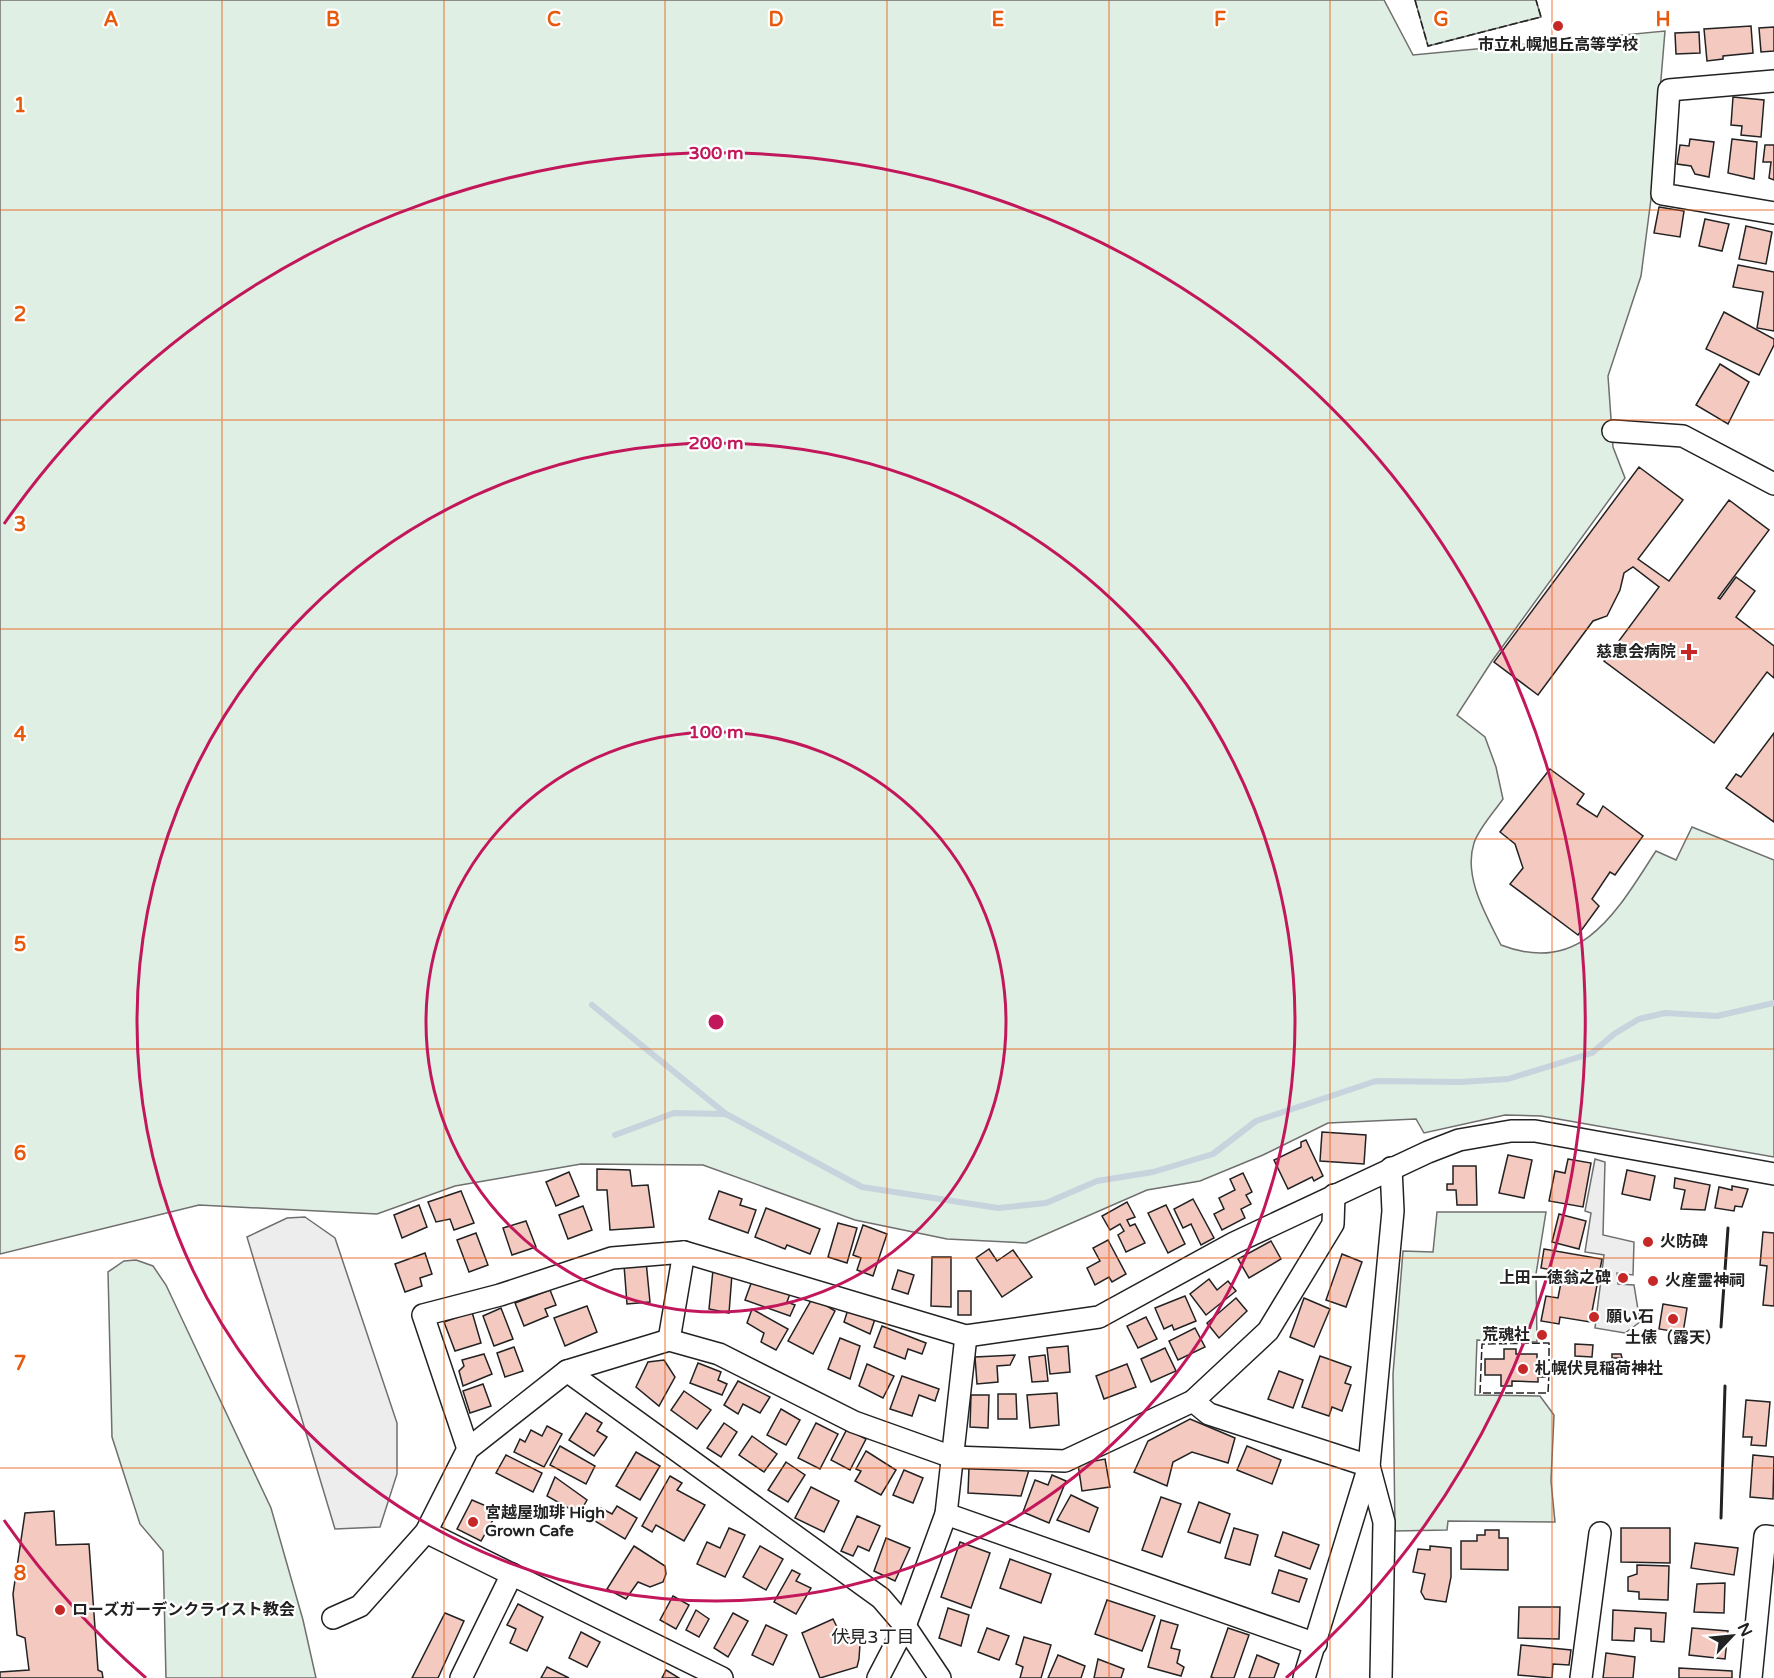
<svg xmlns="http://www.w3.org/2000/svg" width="1774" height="1678" font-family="'Varela Round','Noto Sans JP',sans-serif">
  <rect width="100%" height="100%" fill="#fff"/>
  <g fill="#e0efe3" stroke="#6f6f6f" stroke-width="1.5">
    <path d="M 0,0 L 1384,0 L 1413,55 L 1665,31 L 1651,199 L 1641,276 L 1608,376 L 1613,447 L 1625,478 L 1492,661 L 1457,715 L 1485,737 L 1496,767 L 1503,799 C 1494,812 1479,828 1474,843 C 1463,877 1486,915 1501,945 C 1583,977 1618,909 1656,851 L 1676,860 L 1692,827 L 1774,860 L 1774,1157 L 1541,1116 L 1505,1115 L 1424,1133 L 1416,1119 L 1328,1123 L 1263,1155 L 1200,1181 L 1147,1190 L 1026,1243 L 947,1239 L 855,1220 L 703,1165 L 581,1164 L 455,1186 L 377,1214 L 199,1205 L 0,1254 Z"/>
    <polygon points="1415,0 1536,0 1541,17 1428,46"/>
    <polygon points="1437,1212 1546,1212 1536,1274 1537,1342 1477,1340 1475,1395 1540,1396 1554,1415 1551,1481 1555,1522 1448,1521 1447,1530 1395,1531 1393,1374 1403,1251 1433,1252"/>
    <polygon points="136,1260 153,1266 166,1285 271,1508 303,1620 316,1678 166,1678 163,1551 140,1524 112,1437 108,1272 124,1261"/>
  </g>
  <g fill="#ededed" stroke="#6f6f6f" stroke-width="1.5">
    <polygon points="1595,1159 1605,1162 1603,1235 1634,1242 1633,1275 1617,1273 1618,1284 1634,1285 1640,1322 1625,1333 1595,1328 1604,1255 1585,1252 1591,1213 1585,1211"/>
    <polygon points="305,1217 335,1238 397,1423 397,1474 380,1527 335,1529 247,1237 287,1218"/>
  </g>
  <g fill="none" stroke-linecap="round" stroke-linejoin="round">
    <g stroke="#c7d3dd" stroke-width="6">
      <polyline points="592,1005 726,1114"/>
      <polyline points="615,1135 674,1113 726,1114 862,1187 998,1208 1046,1203 1097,1181 1153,1172 1213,1154 1256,1121 1376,1081 1460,1082 1508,1079 1592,1053 1614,1034 1639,1019 1665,1013 1717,1016 1774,1003"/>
    </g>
  </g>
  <g fill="#f3c9c0" stroke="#222" stroke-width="1.5">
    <polygon points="1751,26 1753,53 1723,56 1723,59 1707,61 1704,29"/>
    <polygon points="1774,27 1774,51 1761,52 1759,28"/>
    <polygon points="1699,32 1700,53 1676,54 1675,33"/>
    <polygon points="1733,97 1764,100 1761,137 1741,135 1742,126 1731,125"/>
    <polygon points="1690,139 1714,142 1709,177 1695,174 1691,166 1677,164 1680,145 1689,146"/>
    <polygon points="1732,139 1757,142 1754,179 1728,173"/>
    <polygon points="1765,145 1774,145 1774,180 1769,178 1771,162 1763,162"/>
    <polygon points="1659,207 1684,211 1680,237 1654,233"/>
    <polygon points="1705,219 1729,224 1722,251 1699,246"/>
    <polygon points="1746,226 1772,232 1766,264 1739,259"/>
    <polygon points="1738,265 1774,272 1774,331 1757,328 1763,292 1733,287"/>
    <polygon points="1724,312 1774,339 1774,345 1759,375 1706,349"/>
    <polygon points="1720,364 1749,382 1728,424 1696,405"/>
    <polygon points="1639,467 1683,500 1638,559 1669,581 1729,500 1769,530 1718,598 1720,599 1736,577 1755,591 1736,617 1774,646 1774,678 1767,672 1714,743 1604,661 1659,587 1633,567 1624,573 1620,590 1607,616 1593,621 1538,695 1494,662"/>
    <polygon points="1774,733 1774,822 1726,788 1736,774 1741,777"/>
    <polygon points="1550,769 1584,794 1577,804 1597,817 1603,806 1643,836 1615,875 1610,872 1592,899 1599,906 1578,935 1510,884 1523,868 1515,844 1500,832"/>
    <polygon points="1322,1132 1366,1135 1364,1164 1320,1161"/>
    <polygon points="1306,1140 1323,1176 1314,1181 1312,1177 1288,1189 1274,1160 1301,1147 1301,1142"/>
    <polygon points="1508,1155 1532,1160 1524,1198 1499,1193"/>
    <polygon points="1568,1159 1591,1163 1583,1207 1549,1201 1555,1171 1565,1173"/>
    <polygon points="1453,1166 1476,1166 1477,1205 1457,1205 1456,1190 1447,1190 1447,1184 1453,1184"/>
    <polygon points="597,1169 630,1170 632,1186 648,1185 654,1227 610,1230 607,1190 597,1190"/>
    <polygon points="1627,1170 1655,1176 1650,1200 1622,1194"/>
    <polygon points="569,1172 579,1196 556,1206 546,1182"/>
    <polygon points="1243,1173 1252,1192 1246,1195 1251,1204 1241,1209 1245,1218 1222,1230 1214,1214 1224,1209 1219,1198 1235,1190 1230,1179"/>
    <polygon points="1675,1178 1710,1185 1705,1210 1681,1209 1685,1190 1674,1188"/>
    <polygon points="1732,1186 1748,1189 1742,1207 1735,1206 1734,1211 1715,1208 1719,1187 1732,1190"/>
    <polygon points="461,1191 474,1223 454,1230 450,1219 436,1222 428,1202"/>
    <polygon points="719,1191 742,1199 740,1205 756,1210 748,1233 709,1219"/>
    <polygon points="1193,1199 1214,1238 1201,1245 1191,1224 1183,1228 1174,1209"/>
    <polygon points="1127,1202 1135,1217 1127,1220 1130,1226 1135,1224 1145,1243 1126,1252 1118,1235 1124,1231 1120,1224 1110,1230 1102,1216"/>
    <polygon points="419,1205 427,1227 402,1238 394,1215"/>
    <polygon points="1166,1205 1185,1244 1168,1253 1148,1213"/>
    <polygon points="583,1206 592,1230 568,1239 559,1215"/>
    <polygon points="766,1208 820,1229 810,1254 787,1245 785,1249 755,1237"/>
    <polygon points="1559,1214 1586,1221 1579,1249 1552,1242"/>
    <polygon points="526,1221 536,1247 512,1255 503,1228"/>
    <polygon points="838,1223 857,1228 847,1263 828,1257"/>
    <polygon points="863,1225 887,1234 873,1276 857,1270 861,1258 853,1255"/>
    <polygon points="1763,1232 1774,1233 1774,1306 1763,1305 1767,1266 1760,1265"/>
    <polygon points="476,1233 488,1265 469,1272 457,1240"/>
    <polygon points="1108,1240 1126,1274 1112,1282 1109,1277 1095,1285 1087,1268 1100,1261 1093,1248"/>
    <polygon points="1271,1241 1281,1259 1249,1278 1238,1259"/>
    <polygon points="989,1249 997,1261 1013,1250 1032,1277 1002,1297 976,1258"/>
    <polygon points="1544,1249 1602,1259 1590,1322 1560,1317 1559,1324 1541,1321 1546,1296 1558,1298 1563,1272 1541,1268"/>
    <polygon points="425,1253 432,1274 420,1278 422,1286 405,1292 395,1264"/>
    <polygon points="1342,1254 1362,1262 1346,1307 1326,1300"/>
    <polygon points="932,1257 951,1257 951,1307 931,1306"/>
    <polygon points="646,1261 650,1302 627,1304 624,1265"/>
    <polygon points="713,1270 732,1274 729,1313 709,1309"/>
    <polygon points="898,1270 914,1275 908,1294 892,1289"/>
    <polygon points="753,1278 791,1291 787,1302 795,1305 790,1316 745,1300"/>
    <polygon points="1209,1279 1217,1290 1228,1281 1236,1291 1206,1315 1190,1294"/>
    <polygon points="550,1290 556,1305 545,1309 548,1316 524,1326 515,1303"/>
    <rect x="958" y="1291" width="13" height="24"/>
    <polygon points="1185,1296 1196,1321 1174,1330 1172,1325 1164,1329 1155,1308"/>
    <polygon points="813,1297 835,1311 813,1354 788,1341"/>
    <polygon points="1236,1298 1247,1311 1219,1338 1207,1323"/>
    <polygon points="1304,1298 1330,1309 1314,1347 1290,1337"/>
    <polygon points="850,1303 877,1313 870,1334 844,1322"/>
    <polygon points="1663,1304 1687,1308 1683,1333 1659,1329"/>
    <polygon points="587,1306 597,1332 565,1346 554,1318"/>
    <polygon points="501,1308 513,1339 494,1346 483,1316"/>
    <polygon points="752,1309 788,1329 776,1350 761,1342 764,1333 747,1323"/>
    <polygon points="472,1312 481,1343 455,1351 444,1322"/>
    <polygon points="1146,1317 1157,1339 1138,1348 1127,1326"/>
    <polygon points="882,1326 926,1343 922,1354 908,1349 905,1359 874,1347"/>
    <polygon points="1195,1328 1205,1347 1178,1360 1169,1341"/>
    <polygon points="840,1338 860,1346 850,1379 828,1369"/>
    <polygon points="1575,1344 1593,1345 1592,1357 1575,1356"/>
    <polygon points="1068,1346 1070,1372 1050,1374 1047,1348"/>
    <polygon points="514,1347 523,1371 505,1377 497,1353"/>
    <polygon points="1165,1348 1176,1371 1151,1382 1141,1359"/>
    <polygon points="1504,1349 1516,1349 1516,1354 1537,1354 1537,1359 1545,1360 1545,1377 1538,1377 1538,1382 1512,1381 1512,1386 1501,1386 1501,1375 1485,1375 1485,1359 1504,1359"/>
    <polygon points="484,1354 492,1374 463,1386 459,1371 464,1366 462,1360"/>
    <polygon points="1612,1354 1621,1354 1622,1358 1612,1358"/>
    <polygon points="1015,1355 1010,1365 997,1366 998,1382 977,1384 975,1357"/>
    <polygon points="1045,1355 1048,1381 1032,1382 1029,1357"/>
    <polygon points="1320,1356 1351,1367 1345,1383 1351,1385 1342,1411 1332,1407 1329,1416 1302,1407"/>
    <polygon points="664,1360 675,1377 659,1406 636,1387 648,1362"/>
    <polygon points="698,1363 721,1372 718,1380 727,1384 722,1395 690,1383"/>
    <polygon points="867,1364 894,1376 883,1398 859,1386"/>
    <polygon points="1127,1364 1136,1387 1104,1399 1096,1376"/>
    <polygon points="1279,1371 1303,1380 1293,1408 1268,1399"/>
    <polygon points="902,1376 939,1389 935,1401 919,1395 912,1416 890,1409"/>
    <polygon points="738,1381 770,1397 760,1413 743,1404 738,1414 724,1405"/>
    <polygon points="483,1384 491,1406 470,1413 463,1391"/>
    <polygon points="684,1391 711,1410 697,1429 671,1410"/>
    <polygon points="1057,1393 1059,1425 1030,1428 1027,1395"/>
    <polygon points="998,1394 1016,1394 1017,1419 998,1419"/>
    <polygon points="971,1395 989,1395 988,1428 970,1427"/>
    <polygon points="1746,1400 1770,1402 1766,1446 1751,1445 1752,1437 1743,1437"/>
    <polygon points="781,1409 800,1420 786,1445 767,1435"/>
    <polygon points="586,1413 602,1423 597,1431 607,1437 594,1456 569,1440"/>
    <polygon points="1190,1419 1235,1438 1228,1463 1192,1452 1173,1462 1167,1486 1134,1472 1148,1441"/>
    <polygon points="724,1423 737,1432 721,1457 707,1448"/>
    <polygon points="816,1423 838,1434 820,1469 798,1458"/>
    <polygon points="547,1426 562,1434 544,1467 514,1452 520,1439 525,1442 531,1430 542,1436"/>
    <polygon points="847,1429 866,1439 850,1470 831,1460"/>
    <polygon points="752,1436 777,1454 764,1472 739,1455"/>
    <polygon points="560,1446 595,1466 586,1484 550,1465"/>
    <polygon points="1247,1446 1281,1460 1272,1484 1237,1470"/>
    <polygon points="866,1451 896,1470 881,1495 855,1481 861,1471 856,1469"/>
    <polygon points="636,1452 660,1466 640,1500 616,1486"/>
    <polygon points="506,1455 542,1473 533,1492 496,1473"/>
    <polygon points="1753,1455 1774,1457 1773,1499 1750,1497"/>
    <polygon points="1105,1459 1110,1487 1082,1491 1078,1464"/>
    <polygon points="786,1462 805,1475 788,1502 768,1490"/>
    <polygon points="969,1467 1029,1470 1021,1496 968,1493"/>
    <polygon points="904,1470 923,1478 913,1503 893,1495"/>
    <polygon points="1052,1475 1066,1481 1049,1523 1023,1512 1035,1480 1048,1485"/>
    <polygon points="670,1476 682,1483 677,1490 705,1505 684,1541 656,1525 652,1532 642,1526"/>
    <polygon points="555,1477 587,1500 579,1514 547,1496"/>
    <polygon points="811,1487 839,1501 824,1532 795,1518"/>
    <polygon points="1071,1495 1098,1508 1089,1532 1057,1520"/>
    <polygon points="1161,1497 1181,1504 1162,1557 1142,1550"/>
    <polygon points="472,1500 498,1511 481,1541 457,1529"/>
    <polygon points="1199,1502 1230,1514 1220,1543 1188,1532"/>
    <polygon points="597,1506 612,1514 617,1506 637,1518 625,1539 590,1518"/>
    <polygon points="54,1511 56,1545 89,1544 98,1670 102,1672 103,1678 0,1678 0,1672 29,1670 25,1638 17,1635 13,1594 25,1513"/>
    <polygon points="857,1516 880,1526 869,1551 858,1546 853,1556 841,1551"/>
    <polygon points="729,1528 745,1535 725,1577 697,1564 707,1542 720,1548"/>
    <polygon points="1234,1528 1258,1535 1250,1565 1225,1558"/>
    <polygon points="1621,1528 1670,1528 1670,1563 1621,1562"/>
    <polygon points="1485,1530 1499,1530 1499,1538 1508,1538 1508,1570 1461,1569 1461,1541 1477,1541 1477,1535 1485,1535"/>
    <polygon points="1283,1532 1319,1545 1310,1569 1275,1556"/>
    <polygon points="886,1538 910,1548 895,1581 874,1571"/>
    <polygon points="960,1542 990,1553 971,1608 941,1597"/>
    <polygon points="1695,1543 1738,1548 1734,1575 1691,1568"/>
    <polygon points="634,1546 665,1566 666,1574 663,1582 650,1587 638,1582 626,1599 607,1589"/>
    <polygon points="760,1546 783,1559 766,1590 743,1577"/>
    <polygon points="1430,1546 1451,1548 1451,1577 1446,1602 1425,1599 1421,1592 1425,1574 1413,1572 1418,1549 1430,1550"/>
    <polygon points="1010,1559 1051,1574 1041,1603 1000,1588"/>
    <polygon points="1637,1565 1669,1566 1668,1600 1639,1599 1639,1592 1628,1591 1628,1577 1637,1574"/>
    <polygon points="792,1570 800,1574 796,1581 811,1588 796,1614 774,1602"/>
    <polygon points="1279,1570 1307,1579 1299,1602 1272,1593"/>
    <polygon points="1725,1583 1724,1613 1694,1612 1697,1584"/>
    <polygon points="673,1596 689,1605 676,1629 660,1620"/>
    <polygon points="1107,1600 1155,1616 1142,1651 1095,1634"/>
    <polygon points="518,1604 543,1617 527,1651 510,1643 516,1629 507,1625"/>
    <polygon points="1519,1607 1560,1607 1559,1639 1518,1638"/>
    <polygon points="948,1608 969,1615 961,1646 939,1638"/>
    <polygon points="696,1610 709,1619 699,1637 686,1630"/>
    <polygon points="1613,1610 1666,1613 1664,1642 1651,1641 1651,1629 1635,1628 1634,1641 1612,1640"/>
    <polygon points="445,1613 464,1621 438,1678 412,1678"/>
    <polygon points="733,1613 748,1621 728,1657 714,1648"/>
    <polygon points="833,1619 843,1639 849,1637 860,1644 859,1659 857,1667 820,1678 802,1633"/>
    <polygon points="1161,1620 1178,1625 1171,1648 1180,1650 1177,1663 1184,1667 1181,1676 1148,1667"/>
    <polygon points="766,1625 787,1635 773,1665 752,1655"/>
    <polygon points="987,1628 1009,1636 999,1660 978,1652"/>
    <polygon points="1228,1628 1249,1635 1234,1678 1214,1678 1211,1677"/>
    <polygon points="1692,1628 1728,1631 1725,1659 1689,1655"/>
    <polygon points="581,1632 600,1642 587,1667 569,1658"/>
    <polygon points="1024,1637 1051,1645 1041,1678 1020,1678 1023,1667 1016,1664"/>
    <polygon points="1521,1645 1571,1650 1569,1665 1553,1664 1552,1678 1518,1675"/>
    <polygon points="1606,1653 1635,1657 1633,1678 1603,1678"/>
    <polygon points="1058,1655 1085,1666 1081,1678 1048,1678"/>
    <polygon points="1257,1655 1279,1664 1274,1678 1249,1678"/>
    <polygon points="1098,1659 1124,1669 1121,1678 1094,1678"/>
    <polygon points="547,1667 569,1678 541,1678"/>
    <polygon points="1679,1668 1732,1671 1732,1678 1679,1678"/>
    <polygon points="666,1670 679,1678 662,1678"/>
  </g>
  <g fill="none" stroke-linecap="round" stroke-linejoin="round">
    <g stroke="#222" stroke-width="24">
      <g id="minor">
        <polyline points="1774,81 1669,90 1662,194 1774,213"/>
        <polyline points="1613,431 1683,436 1774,484"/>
        <polyline points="669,1340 684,1252"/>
        <polyline points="567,1371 881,1598 905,1626 940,1678"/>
        <polyline points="1193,1401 1209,1414 1369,1466 1384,1522 1381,1678"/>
        <polyline points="468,1449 423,1315 500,1295 612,1258 684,1252 966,1336 1099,1317 1234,1243 1428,1152 1459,1140 1511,1131 1535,1131 1774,1174"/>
        <polyline points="946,1514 1316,1644"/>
        <polyline points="426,1532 722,1678"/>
        <polyline points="333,1618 360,1606 426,1532 468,1449 567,1371 669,1340 719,1354 854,1422 952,1457 1065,1461 1193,1401 1268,1331 1333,1224 1334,1195"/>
        <polyline points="461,1678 512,1574"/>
        <polyline points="878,1678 905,1626 946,1514 966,1336"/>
        <polyline points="1304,1678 1369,1466 1393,1211 1391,1168"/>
        <polyline points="1581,1678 1600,1533"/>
        <polyline points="1751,1678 1765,1536 1774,1537"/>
      </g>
    </g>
    <use href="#minor" stroke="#fff" stroke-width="21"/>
    <g stroke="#222" stroke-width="1.5" stroke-dasharray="8 3" stroke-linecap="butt">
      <polyline points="1415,0 1428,46 1541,17 1536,0"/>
      <polyline points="1549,1373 1548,1393 1480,1393 1482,1344 1549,1343 1549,1361"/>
    </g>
    <g stroke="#222" stroke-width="3">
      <polyline points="1721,1327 1728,1228"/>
      <polyline points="1721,1518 1725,1386"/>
    </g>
  </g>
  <path fill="none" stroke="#e8590c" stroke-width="1.5" stroke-opacity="0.55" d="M 222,0 L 222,1678M 444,0 L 444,1678M 665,0 L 665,1678M 887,0 L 887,1678M 1109,0 L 1109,1678M 1330,0 L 1330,1678M 1552,0 L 1552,1678M 0,210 L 1774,210M 0,420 L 1774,420M 0,629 L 1774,629M 0,839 L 1774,839M 0,1049 L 1774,1049M 0,1258 L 1774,1258M 0,1468 L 1774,1468"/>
  <g fill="none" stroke="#c2185b" stroke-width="3">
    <circle cx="716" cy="1022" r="290"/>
    <circle cx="716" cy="1022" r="579"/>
    <path d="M146 1678A869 869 0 0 1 4 1520M4 524A869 869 0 1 1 1286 1678"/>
  </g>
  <g fill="#c62828" stroke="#fff" stroke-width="2">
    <circle cx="1558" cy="26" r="6"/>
    <path d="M1686 643h6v6h6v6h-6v6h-6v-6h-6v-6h6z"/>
    <circle cx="1648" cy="1242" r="6"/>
    <circle cx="1623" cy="1278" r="6"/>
    <circle cx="1653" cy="1281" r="6"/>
    <circle cx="1594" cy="1317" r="6"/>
    <circle cx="1673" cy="1319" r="6"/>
    <circle cx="1542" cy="1335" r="6"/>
    <circle cx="1523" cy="1369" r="6"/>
    <circle cx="473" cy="1522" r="6"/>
    <circle cx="60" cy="1610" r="6"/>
  </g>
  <g text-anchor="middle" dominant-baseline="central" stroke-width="4.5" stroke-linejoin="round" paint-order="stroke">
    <g font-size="16" font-weight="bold" fill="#222" stroke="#fff" text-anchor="start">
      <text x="1558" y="45" text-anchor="middle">市立札幌旭丘高等学校</text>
      <text x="1676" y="652" text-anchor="end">慈恵会病院</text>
      <text x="1660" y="1242">火防碑</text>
      <text x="1611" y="1278" text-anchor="end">上田一徳翁之碑</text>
      <text x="1665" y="1281">火産霊神祠</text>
      <text x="1606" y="1317">願い石</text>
      <text x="1530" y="1335" text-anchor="end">荒魂社</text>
      <text x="1673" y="1338" text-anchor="middle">土俵（露天）</text>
      <text x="1535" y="1369">札幌伏見稲荷神社</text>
      <text x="485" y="1513">宮越屋珈琲 High<tspan x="485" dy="18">Grown Cafe</tspan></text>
      <text x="72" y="1610">ローズガーデンクライスト教会</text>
    </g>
    <g font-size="18" fill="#222" stroke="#fff">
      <text x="873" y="1637">伏見3丁目</text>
    </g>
  </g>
  <g font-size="20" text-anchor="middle" font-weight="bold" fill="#e8590c" stroke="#fff" stroke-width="4.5" stroke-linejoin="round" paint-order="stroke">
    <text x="111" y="26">A</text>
    <text x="333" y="26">B</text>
    <text x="554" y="26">C</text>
    <text x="776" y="26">D</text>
    <text x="998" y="26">E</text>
    <text x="1220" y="26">F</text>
    <text x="1441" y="26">G</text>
    <text x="1663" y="26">H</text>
    <text x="20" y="112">1</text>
    <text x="20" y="321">2</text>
    <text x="20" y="531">3</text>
    <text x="20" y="741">4</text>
    <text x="20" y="951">5</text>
    <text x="20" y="1160">6</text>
    <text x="20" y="1370">7</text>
    <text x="20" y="1580">8</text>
  </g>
  <circle cx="716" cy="1022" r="9" fill="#c2185b" stroke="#fff" stroke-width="3"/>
  <g font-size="18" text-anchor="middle" font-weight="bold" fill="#c2185b" stroke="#fff" stroke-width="4.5" stroke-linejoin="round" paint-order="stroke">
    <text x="716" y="159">300 m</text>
    <text x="716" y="449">200 m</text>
    <text x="716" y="738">100 m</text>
  </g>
  <g transform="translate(1732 1636) rotate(64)" stroke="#ffffff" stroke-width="4.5" paint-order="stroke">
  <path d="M0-4.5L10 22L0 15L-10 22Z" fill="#222222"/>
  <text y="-9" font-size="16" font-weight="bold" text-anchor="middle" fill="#222222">N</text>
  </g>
</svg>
